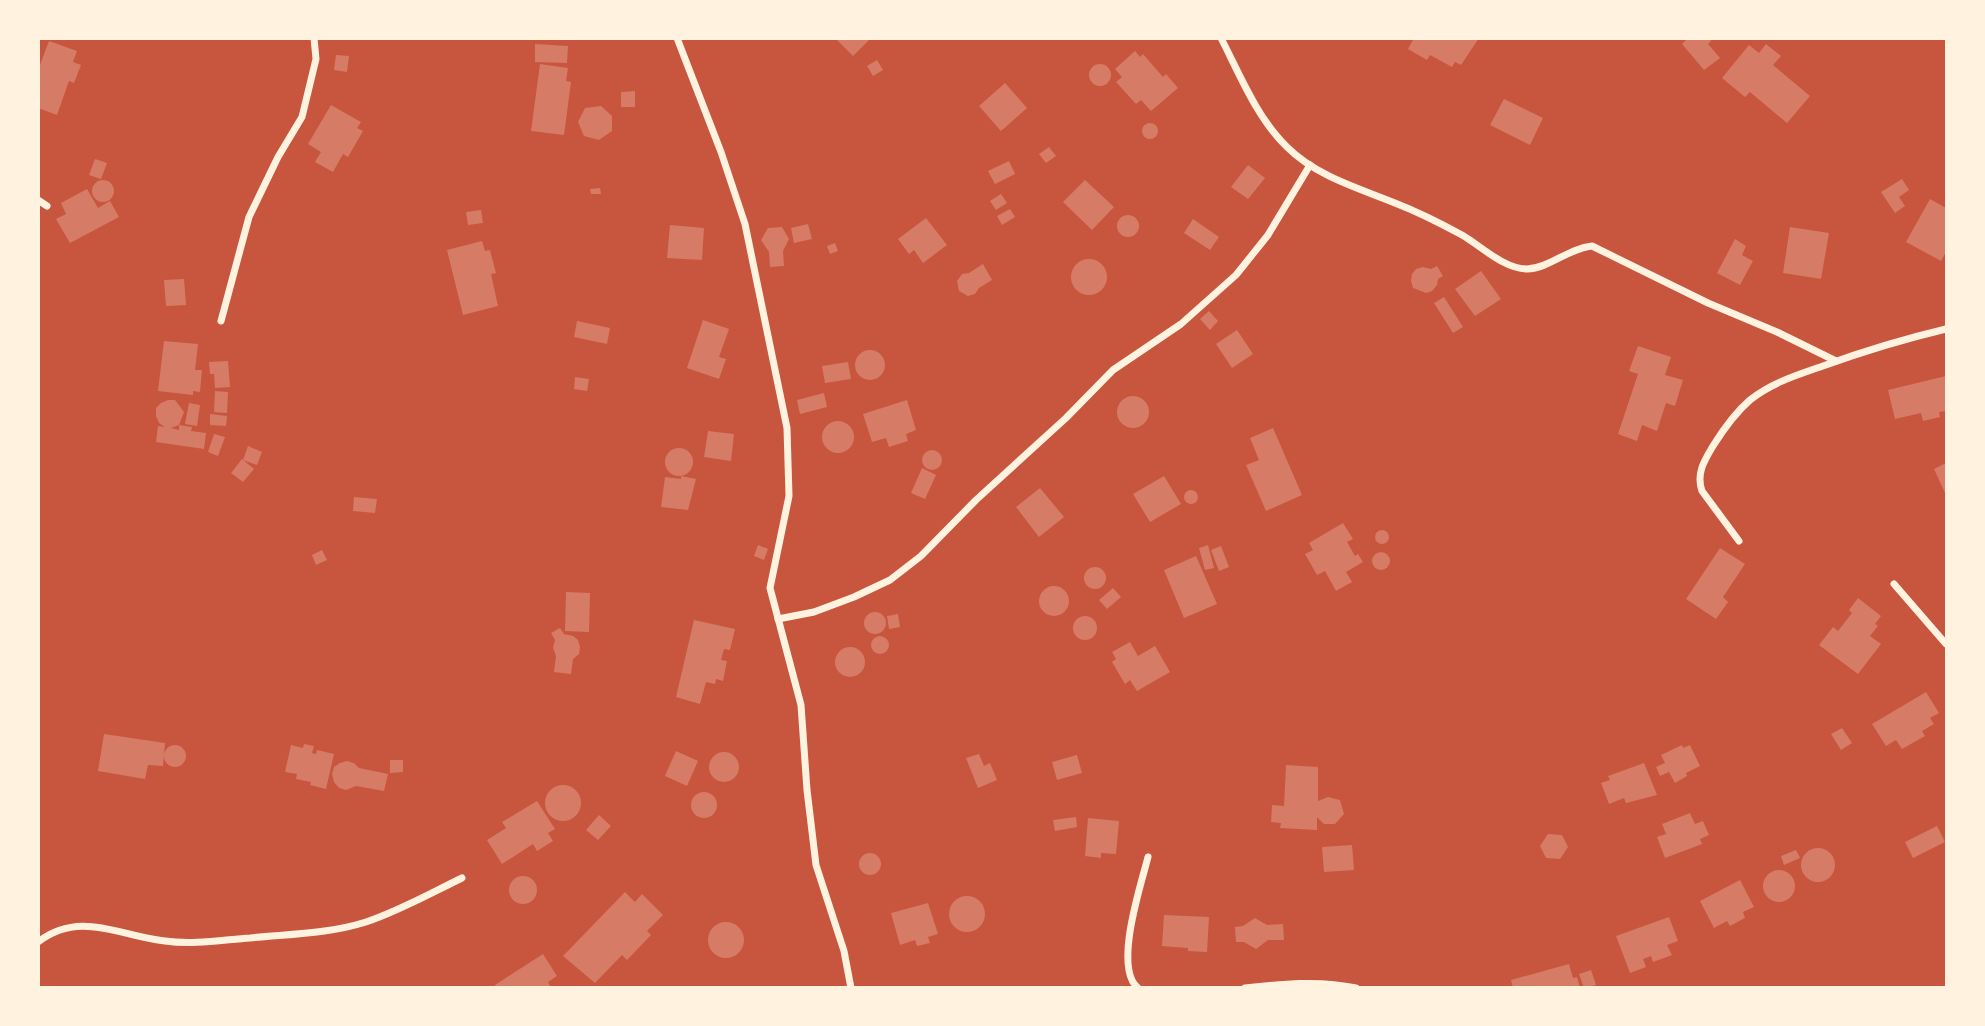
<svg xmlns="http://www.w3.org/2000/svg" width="1985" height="1026" font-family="'DM Sans',sans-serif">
  <rect width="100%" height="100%" fill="#c8553d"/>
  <g fill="#d67c66">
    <polygon points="835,38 867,38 869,40 853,56"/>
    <polygon points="1414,38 1479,38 1461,65 1455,62 1452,67 1430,55 1427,60 1408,49"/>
    <polygon points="1688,38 1709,38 1711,41 1708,44 1720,58 1704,70 1682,44"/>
    <polygon points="49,41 77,51 73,62 81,65 74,83 69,81 57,115 38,108 38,70"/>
    <polygon points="535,44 568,46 567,63 535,62"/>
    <polygon points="1766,44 1781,56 1773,65 1810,96 1787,123 1750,92 1745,97 1722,78 1749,45 1759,53"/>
    <polygon points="1135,51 1140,57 1143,54 1163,77 1166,74 1178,88 1151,111 1141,100 1136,104 1116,82 1122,77 1115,69"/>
    <polygon points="336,55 349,56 347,72 334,70"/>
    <polygon points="877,60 883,70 873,76 867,66"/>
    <circle cx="1100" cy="75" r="11"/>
    <polygon points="540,64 568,68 566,81 571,82 564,135 531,131"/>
    <polygon points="1005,83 1027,108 1001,131 979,106"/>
    <polygon points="635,91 635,107 621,107 621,92"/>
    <polygon points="1504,99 1543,118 1530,145 1490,125"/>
    <polygon points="331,105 361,122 357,128 363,131 348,157 343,154 333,172 315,162 321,152 308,144"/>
    <polygon points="601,106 612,116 612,131 599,140 584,136 578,122 585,108"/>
    <circle cx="1150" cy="131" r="8"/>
    <polygon points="1049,147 1056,156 1046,163 1039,154"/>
    <polygon points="95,159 107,163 101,179 89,175"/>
    <polygon points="1009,161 1015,174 995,184 988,171"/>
    <polygon points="1248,165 1265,178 1248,199 1231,187"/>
    <polygon points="1902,179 1909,190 1899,197 1905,206 1895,213 1881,192"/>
    <polygon points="1085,180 1114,207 1092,230 1063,202"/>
    <circle cx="103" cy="191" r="11"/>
    <polygon points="600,188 601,194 591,194 590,189"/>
    <polygon points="87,189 98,208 110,201 119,217 70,243 56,219 66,214 61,203"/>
    <polygon points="1001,194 1007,203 996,210 990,201"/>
    <polygon points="1930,199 1946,208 1946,252 1941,261 1906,242"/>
    <polygon points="1010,209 1015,217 1002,225 997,216"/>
    <polygon points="481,210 483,223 468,225 466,212"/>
    <circle cx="1128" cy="226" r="11"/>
    <polygon points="926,218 947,245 923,263 914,250 909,254 898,239"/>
    <polygon points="1193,219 1219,237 1210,250 1184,233"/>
    <polygon points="808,224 812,239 794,243 791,228"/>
    <polygon points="670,225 704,228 702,260 667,258"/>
    <polygon points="782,227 789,239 783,251 784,266 770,267 769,252 761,240 768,228"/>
    <polygon points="1790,227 1829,233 1821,279 1783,273"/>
    <polygon points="1735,239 1746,246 1742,255 1753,261 1740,285 1717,273"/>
    <polygon points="482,241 485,251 490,250 496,273 491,274 498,306 463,315 447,250"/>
    <polygon points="835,243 838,251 830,254 827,246"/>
    <circle cx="1089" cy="277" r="18"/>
    <polygon points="983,264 992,280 979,288 975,294 968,296 959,291 957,281 962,274 969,273"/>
    <polygon points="1437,266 1443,276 1438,279 1437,285 1432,291 1426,293 1413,288 1411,281 1412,274 1416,269 1423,267 1431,269"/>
    <polygon points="1481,271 1501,299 1475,316 1455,289"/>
    <polygon points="184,279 186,305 166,306 164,280"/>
    <polygon points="1444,297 1463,327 1453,333 1434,303"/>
    <polygon points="1209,311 1218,321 1210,330 1200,319"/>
    <polygon points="703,320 729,329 719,357 726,359 719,379 687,368"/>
    <polygon points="577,321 610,328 607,344 574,337"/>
    <polygon points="1237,330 1253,354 1232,368 1216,344"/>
    <polygon points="164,341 198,344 195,370 202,370 200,392 193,391 193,395 158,391"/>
    <polygon points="1638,346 1671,357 1665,375 1683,380 1675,406 1666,403 1657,431 1642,425 1637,441 1618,434 1638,374 1629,371"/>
    <circle cx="870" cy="365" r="15"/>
    <polygon points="228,361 230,387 215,388 214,374 210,374 209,362"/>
    <polygon points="848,362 851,379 825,383 822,366"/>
    <polygon points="1946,376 1946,411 1939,412 1940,417 1923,421 1921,413 1895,419 1888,390"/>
    <polygon points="575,377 589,379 587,391 574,389"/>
    <polygon points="215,391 228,392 227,413 214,412"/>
    <polygon points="824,393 827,407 800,414 797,400"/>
    <circle cx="1133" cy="412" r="16"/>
    <polygon points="168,400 175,400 184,412 179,425 171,428 179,430 179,425 192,427 191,431 206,433 204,449 156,442 158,426 165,427 159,423 156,416 156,408 161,403"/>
    <polygon points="907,400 916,430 906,434 908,441 889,447 886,438 872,442 863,414"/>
    <polygon points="189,403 200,405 197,426 185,424"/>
    <polygon points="210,414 227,416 226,426 210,425"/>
    <circle cx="838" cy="437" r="16"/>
    <polygon points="1273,428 1302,495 1266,511 1246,465 1259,460 1250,438"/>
    <polygon points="708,431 734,434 731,461 704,457"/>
    <polygon points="214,434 225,437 218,456 208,452"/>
    <polygon points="248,446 262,452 257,465 243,460"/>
    <circle cx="679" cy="462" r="14"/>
    <circle cx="932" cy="460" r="10"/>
    <polygon points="242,459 254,469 243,482 231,473"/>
    <polygon points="1946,463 1946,495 1934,469"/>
    <polygon points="922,468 936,475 925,499 911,493"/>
    <polygon points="681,476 696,479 688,510 661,507 665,477 681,479"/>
    <polygon points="1164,476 1181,504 1150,522 1133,494"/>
    <polygon points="1040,488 1064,517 1039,537 1016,507"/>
    <circle cx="1191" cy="497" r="7"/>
    <polygon points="354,497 377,499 375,513 353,511"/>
    <polygon points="1343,523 1353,539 1347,542 1355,556 1358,554 1363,562 1346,572 1352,582 1336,591 1325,571 1317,575 1305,554 1313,550 1309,543"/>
    <circle cx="1382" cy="537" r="7"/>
    <polygon points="758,545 768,549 764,560 754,556"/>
    <polygon points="1208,545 1214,568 1205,570 1199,548"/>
    <polygon points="1221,546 1229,567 1219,571 1211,550"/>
    <polygon points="1720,548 1745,564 1723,597 1728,602 1716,619 1686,599"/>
    <polygon points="322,550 327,560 316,565 312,555"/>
    <circle cx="1381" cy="561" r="9"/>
    <polygon points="1196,556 1217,604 1184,618 1164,570"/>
    <circle cx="1095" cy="578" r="11"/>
    <circle cx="1054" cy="601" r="15"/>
    <polygon points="1113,588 1121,597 1107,609 1099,600"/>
    <polygon points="566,592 590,593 589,632 565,631"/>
    <polygon points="1858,598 1881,616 1875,624 1878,626 1870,636 1881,644 1858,674 1819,645 1833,627 1838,631 1852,613 1849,610"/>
    <circle cx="875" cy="623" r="11"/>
    <polygon points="898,614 900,627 889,629 887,616"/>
    <circle cx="1085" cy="628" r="12"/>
    <polygon points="694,620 735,629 730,650 724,649 721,660 727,661 723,681 716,679 715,684 706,682 700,704 676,697"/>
    <polygon points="560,628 564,634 573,636 578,640 580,647 579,654 573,659 571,674 554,672 556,656 553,648 555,640 551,633"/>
    <circle cx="880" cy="645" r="9"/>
    <polygon points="1130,642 1138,656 1155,646 1170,672 1137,691 1130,680 1125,684 1112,662 1116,659 1112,652"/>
    <circle cx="850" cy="662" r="15"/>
    <polygon points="1926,692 1939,713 1930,718 1934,724 1922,731 1925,736 1902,749 1896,740 1886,746 1872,724"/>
    <polygon points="1842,728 1852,743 1841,750 1831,734"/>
    <polygon points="104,734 165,743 163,766 148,765 145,779 98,771"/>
    <polygon points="304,744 314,746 312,753 316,754 317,750 334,754 326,789 310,785 311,782 296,779 297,774 285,772 291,745 303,748"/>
    <polygon points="1682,745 1683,748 1690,745 1700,766 1686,773 1687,776 1675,783 1669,772 1660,776 1656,767 1665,763 1661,755"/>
    <circle cx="175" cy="756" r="11"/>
    <polygon points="676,751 698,761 687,786 665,776"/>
    <circle cx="724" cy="767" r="15"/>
    <polygon points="979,754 984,766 990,763 997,780 978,788 966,758"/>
    <polygon points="1077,755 1082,773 1057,780 1052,762"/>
    <polygon points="390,760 403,760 403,772 390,773"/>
    <polygon points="347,761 354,763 359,768 388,774 384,791 356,786 346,790 339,788 334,782 332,774 334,767 340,763"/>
    <polygon points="1644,763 1657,795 1626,803 1624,798 1609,804 1601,783 1610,780 1608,776"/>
    <polygon points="1286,765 1318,767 1318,801 1328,797 1340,800 1344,814 1335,824 1324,824 1317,817 1317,830 1280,828 1281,823 1271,822 1272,805 1284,806"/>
    <circle cx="563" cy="803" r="18"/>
    <circle cx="704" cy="805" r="13"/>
    <polygon points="537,801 555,829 548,833 553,841 537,851 533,844 502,864 487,840 506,828 502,822"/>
    <polygon points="1690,813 1695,824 1703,821 1709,835 1700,839 1702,844 1665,858 1657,837 1666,834 1662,824"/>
    <polygon points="599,815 611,826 598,840 586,830"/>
    <polygon points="1076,817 1077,827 1055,831 1053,820"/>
    <polygon points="1088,818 1119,821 1116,854 1101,853 1101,858 1085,856"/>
    <polygon points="1937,826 1945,842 1913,858 1905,842"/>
    <polygon points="1548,834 1562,835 1568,847 1560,859 1546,858 1540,846"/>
    <polygon points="1352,845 1354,870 1324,872 1322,847"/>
    <circle cx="1818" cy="865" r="17"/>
    <polygon points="1796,850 1800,858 1784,865 1781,856"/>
    <circle cx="870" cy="864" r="11"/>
    <circle cx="1779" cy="886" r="16"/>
    <circle cx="523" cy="890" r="14"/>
    <polygon points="1740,880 1754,907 1743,912 1745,918 1730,926 1727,921 1714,928 1700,901"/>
    <polygon points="625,892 635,902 642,894 663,915 647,931 651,935 627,960 622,955 595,983 563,956"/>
    <circle cx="967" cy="914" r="18"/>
    <polygon points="928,903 938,934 928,937 930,943 917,946 915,940 900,945 891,913"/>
    <polygon points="1164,915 1209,917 1207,952 1188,951 1188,948 1162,946"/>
    <polygon points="1669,917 1678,941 1667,945 1672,955 1653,962 1651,956 1643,959 1646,967 1630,973 1616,936"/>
    <polygon points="1255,918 1267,925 1283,924 1284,940 1268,940 1256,949 1244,942 1236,942 1235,927 1243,926"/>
    <circle cx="726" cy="940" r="18"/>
    <polygon points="543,954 557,976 548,982 551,988 496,988 495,985"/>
    <polygon points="1569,964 1573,978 1577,977 1580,988 1513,988 1511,980"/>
    <polygon points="1591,970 1596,985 1584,988 1579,974"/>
  </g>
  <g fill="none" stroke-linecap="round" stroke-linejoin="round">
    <g stroke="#fff3e0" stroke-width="7">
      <polyline points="677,38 721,152 745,224 787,428 789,496 770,588 801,705 807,790 816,865 844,951 851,988"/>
      <path d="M 1221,38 C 1240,75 1257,118 1287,147 C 1316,176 1358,188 1395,203 C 1418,212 1440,223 1462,235 C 1481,246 1504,269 1527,269 C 1550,268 1569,248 1592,246 L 1708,303 L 1777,332 L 1836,361"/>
      <polyline points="38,200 47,206"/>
      <polyline points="221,321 249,217 278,157 302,117 316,59 314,38"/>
      <path d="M 1739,541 L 1702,491 C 1696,474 1704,461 1713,446 C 1723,430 1735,413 1750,400 C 1771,383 1797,375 1823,366 C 1864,351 1904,339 1946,329"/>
      <polyline points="1894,584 1946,644"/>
      <polyline points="778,619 814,612 854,597 890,580 921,556 976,500 1066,418 1113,370 1181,324 1236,275 1268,235 1310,165"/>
      <path d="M 38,942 C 80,910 119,936 165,941 C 193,945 222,940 250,938 C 289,934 328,934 366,922 C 399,911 431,893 462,878"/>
      <path d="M 1138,988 C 1113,968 1141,885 1148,857"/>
      <path d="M 1245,988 C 1282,984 1320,980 1356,988"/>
    </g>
  </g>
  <rect width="1985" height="1026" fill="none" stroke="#fff3e0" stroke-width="80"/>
</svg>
